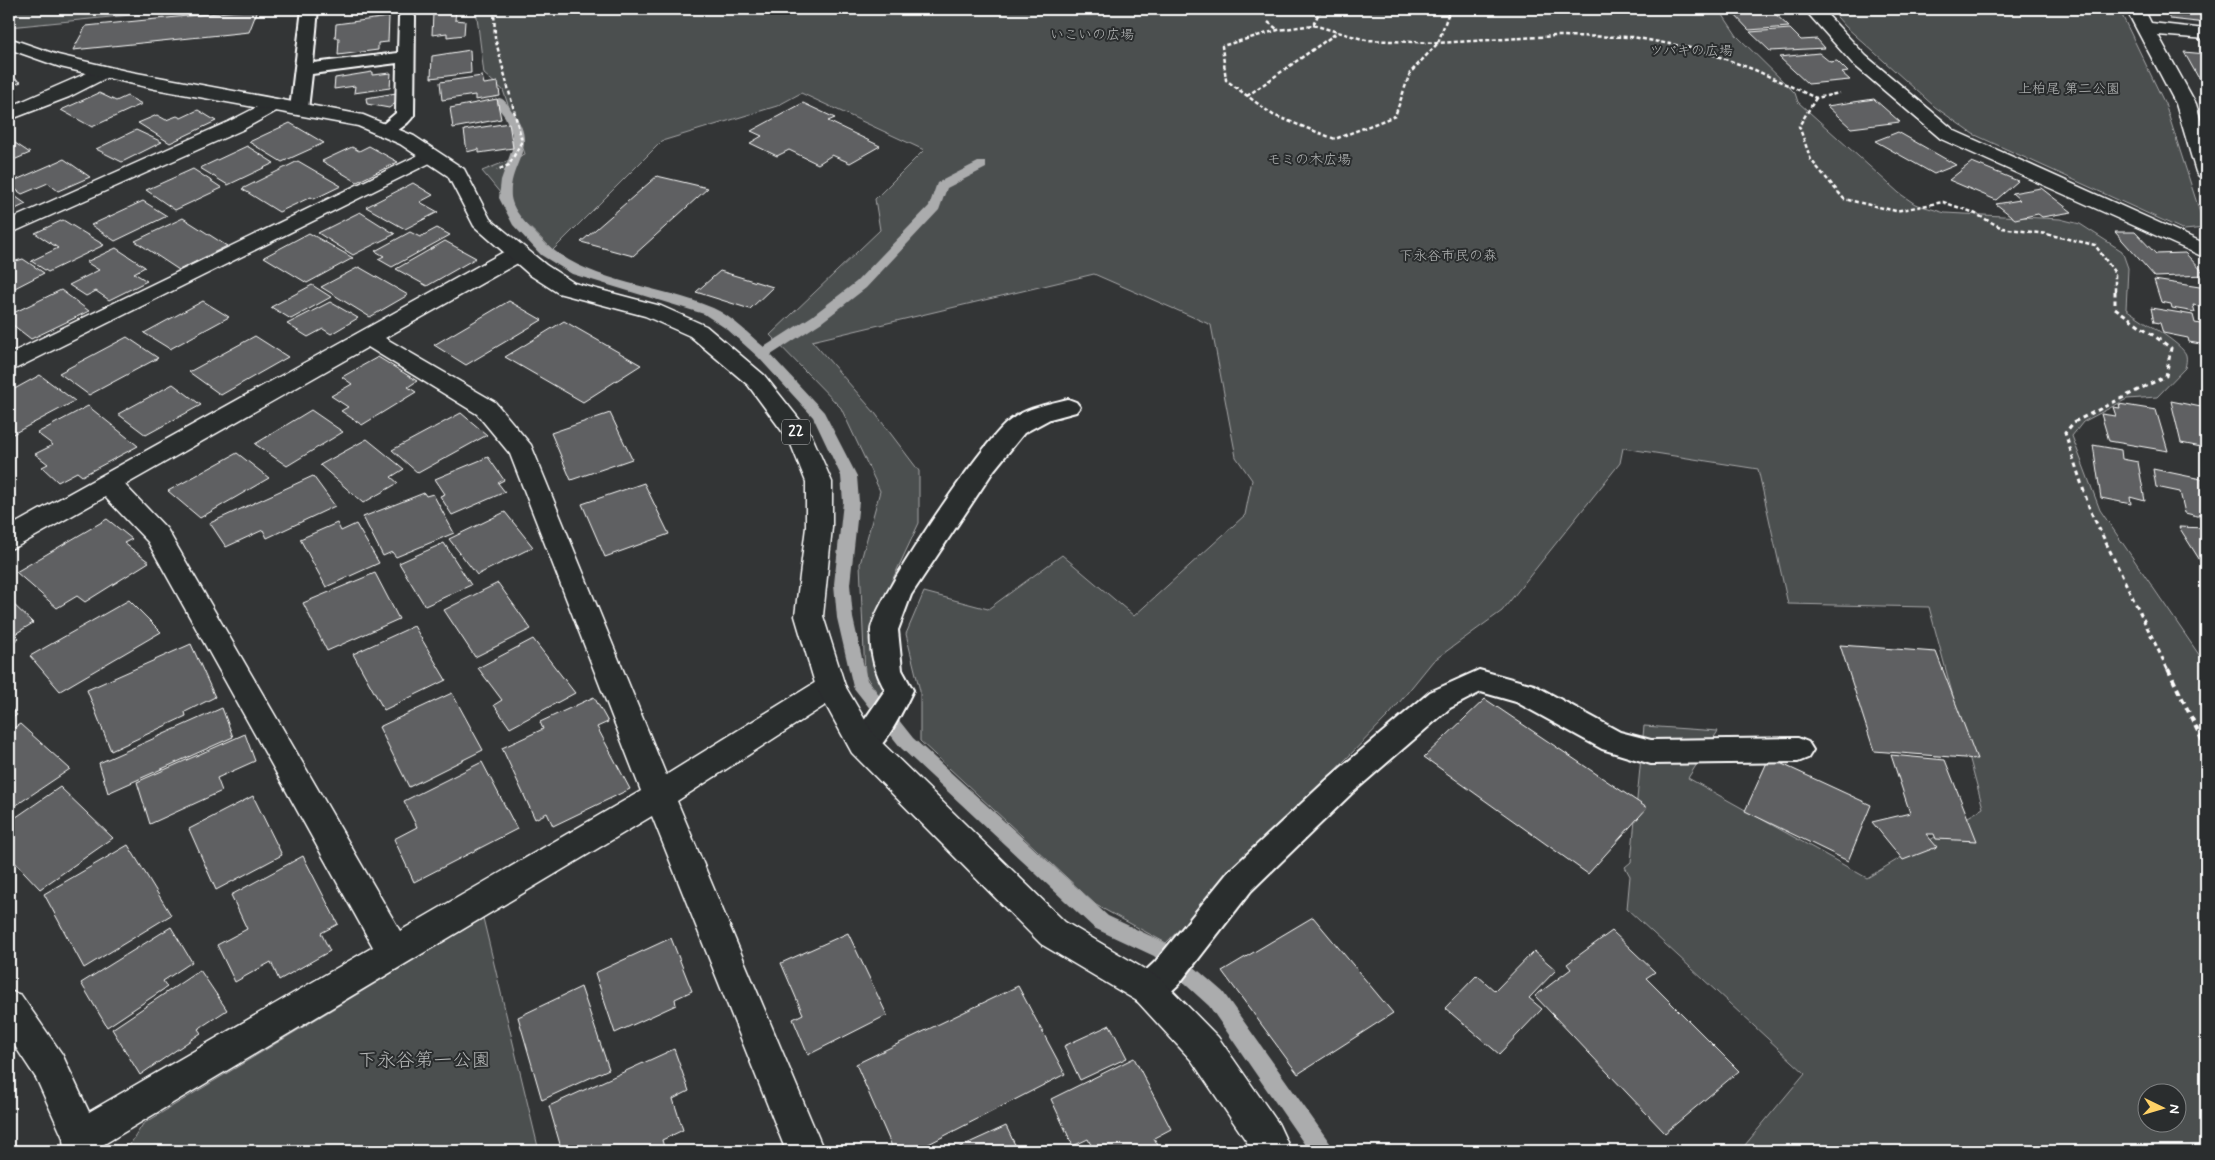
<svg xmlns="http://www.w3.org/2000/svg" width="2215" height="1160" font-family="Mynerve,'Klee One',sans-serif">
  <rect width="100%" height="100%" fill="#333536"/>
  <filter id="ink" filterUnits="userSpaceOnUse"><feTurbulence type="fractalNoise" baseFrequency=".02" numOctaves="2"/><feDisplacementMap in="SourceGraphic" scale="10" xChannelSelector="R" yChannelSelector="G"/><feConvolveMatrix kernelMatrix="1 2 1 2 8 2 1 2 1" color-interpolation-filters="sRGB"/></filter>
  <g filter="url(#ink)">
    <g fill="#4c4f50" stroke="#a6a7a8" fill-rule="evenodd">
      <polygon points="9,9 192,9 9,27"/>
      <path d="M 476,9 L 1719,9 L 1737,36 L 1795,93 L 1798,102 L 1899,193 L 1915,204 L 1945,213 L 2060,219 L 2080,224 L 2122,251 L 2128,268 L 2126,309 C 2138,318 2183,344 2186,355 C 2187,359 2186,364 2185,368 L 2157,397 L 2127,399 L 2083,422 L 2072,436 L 2100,510 L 2206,665 L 2206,1151 L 1740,1151 L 1805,1073 L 1627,909 L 1630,876 L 1625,867 L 1631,862 L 1644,726 L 1718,731 L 1688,778 L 1867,878 L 1983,808 L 1929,607 L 1788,604 L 1758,469 L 1623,448 L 1620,463 L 1502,611 L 1433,661 L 1390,714 L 1166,943 L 1096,905 L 920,741 L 920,691 L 906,634 L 924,592 L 988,609 L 1062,555 L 1134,616 L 1245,515 L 1252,480 L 1236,457 L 1211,325 L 1094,274 L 812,341 L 875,413 L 919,471 L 919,523 L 890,585 L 875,640 L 886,689 L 878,694 L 865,675 L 860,564 L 880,491 L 841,408 L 770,335 L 880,230 L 875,199 L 924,150 L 801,93 L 777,106 L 662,141 L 553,250 L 524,222 L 482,171 L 525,154 L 503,90 L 484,74 ZM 2148,1092 L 2178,1092 L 2178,1122 L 2148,1122 Z"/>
      <polygon points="1830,9 2119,9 2165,104 2205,228 2184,230 1973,134 1935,107 1845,26"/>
      <polygon points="483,918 539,1151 126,1151 143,1124"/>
    </g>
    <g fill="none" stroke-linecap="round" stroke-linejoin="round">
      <path fill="#abacad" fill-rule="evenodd" d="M 499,98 C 505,99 508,105 512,111 C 541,148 508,162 511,197 C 513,212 529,227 539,237 C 584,284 655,283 713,308 C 732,316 748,334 764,347 L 812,316 L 856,282 L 929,206 L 937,183 L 978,162 L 986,162 L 986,168 L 947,188 L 939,210 L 866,288 L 822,322 L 771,355 L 824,412 L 857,476 L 859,502 L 850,584 L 853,618 L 867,680 L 913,738 L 1108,916 L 1168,944 L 1223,992 L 1330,1143 L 1333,1151 L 1309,1151 L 1209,1006 L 1154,956 L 1094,928 L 901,748 L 853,687 L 837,618 L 834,584 L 843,502 L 841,476 L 813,417 L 758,357 L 728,330 L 704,314 L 572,274 L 541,255 L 513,225 L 499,198 L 501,180 L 512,149 L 512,134 L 505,117 L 493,101 Z"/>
    </g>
    <g fill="#5f6162" stroke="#fff">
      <polygon points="258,9 249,32 73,50 86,26"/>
      <polygon points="369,9 399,9 399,11 369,14"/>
      <polygon points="2163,9 2205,9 2206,23 2170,19"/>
      <polygon points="456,10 455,20 465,21 464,35 447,37 447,33 432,35 433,13"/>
      <polygon points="1771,10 1789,27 1749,30 1733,13"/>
      <polygon points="389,17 388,42 378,43 378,50 338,55 339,38 335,38 336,24"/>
      <polygon points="1790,29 1801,40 1817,39 1825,48 1770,51 1750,32"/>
      <polygon points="470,50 471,73 431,78 432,56"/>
      <polygon points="2184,52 2206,54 2206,78 2198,77"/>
      <polygon points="1819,53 1830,62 1837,61 1848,72 1842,73 1850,80 1808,84 1779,57"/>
      <polygon points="372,72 372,75 391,73 390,88 354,93 355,86 334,89 335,78"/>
      <polygon points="9,75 21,82 9,87"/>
      <polygon points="482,76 484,84 498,82 500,96 475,100 475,95 442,100 440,82"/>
      <polygon points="99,93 116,101 127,96 142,104 92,127 61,110"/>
      <polygon points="396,93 397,102 389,108 367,104 366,98"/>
      <polygon points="497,99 501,119 453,128 450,108"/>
      <polygon points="1874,99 1900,122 1851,128 1827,106"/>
      <polygon points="803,103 835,118 828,121 880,146 850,163 832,155 818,164 789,150 777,156 750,143 762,136 751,131"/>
      <polygon points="198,110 216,121 170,143 138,123 157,115 166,120 177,116 181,118"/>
      <polygon points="290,123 324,143 282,162 249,142"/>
      <polygon points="509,123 513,148 479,153 479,149 467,152 464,130"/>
      <polygon points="136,130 162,142 122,162 96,149"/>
      <polygon points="1898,132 1956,165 1934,174 1875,141"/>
      <polygon points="12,141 30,153 9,162 9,143"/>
      <polygon points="247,146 274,163 228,185 200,168"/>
      <polygon points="369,146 398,162 357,182 322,161 352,147 359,151"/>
      <polygon points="64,159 90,177 58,191 48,183 22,194 9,185 9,183"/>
      <polygon points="298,161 341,186 314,199 311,197 279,212 242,189"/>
      <polygon points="1972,162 2018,181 1996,200 1949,180"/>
      <polygon points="193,169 222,188 175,210 146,190"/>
      <polygon points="657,176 708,188 633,256 581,242"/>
      <polygon points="413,183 433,195 420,202 438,212 405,229 366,207"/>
      <polygon points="2041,188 2072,212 2042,217 2038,214 2015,219 1996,204 2020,200 2012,193"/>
      <polygon points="9,192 26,204 9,212"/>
      <polygon points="143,201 167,216 115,241 91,225"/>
      <polygon points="360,212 395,234 353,255 318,233"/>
      <polygon points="183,218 227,246 179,270 135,241"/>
      <polygon points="63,220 104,245 48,272 31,261 58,248 35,233"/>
      <polygon points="437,228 450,235 392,267 378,259 384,256 375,251 410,232 420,237"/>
      <polygon points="2115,232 2135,232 2156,254 2185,253 2206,275 2155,277"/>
      <polygon points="309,233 353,258 307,283 264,257"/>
      <polygon points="445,241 476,258 427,286 396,269"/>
      <polygon points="116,248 145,267 134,273 147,281 109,300 96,291 86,296 69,285 99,270 86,262"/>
      <polygon points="23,259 44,273 9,291 9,263"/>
      <polygon points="359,267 408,295 370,317 321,287"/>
      <polygon points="720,271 773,287 750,309 696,292"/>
      <polygon points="2154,280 2206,288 2206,307 2193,305 2195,312 2172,308 2171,304 2161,302"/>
      <polygon points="312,285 331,297 291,319 271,307"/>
      <polygon points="61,290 89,311 31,339 9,322 9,315"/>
      <polygon points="203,301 229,317 170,349 144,333"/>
      <polygon points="509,301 542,320 466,365 434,345"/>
      <polygon points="330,302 358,318 331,334 323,329 308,337 287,324"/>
      <polygon points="2151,308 2193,315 2195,323 2206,325 2206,345 2189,342 2188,338 2163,333 2160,323 2154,322"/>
      <polygon points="564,321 641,365 583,402 505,357"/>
      <polygon points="255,336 288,357 221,395 189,372"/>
      <polygon points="127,337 158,358 89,395 59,373"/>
      <polygon points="378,357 417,381 408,387 416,392 362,425 341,411 348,407 331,396 352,384 342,377"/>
      <polygon points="2200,367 2206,368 2206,389"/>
      <polygon points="40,375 75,401 9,436 9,392"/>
      <polygon points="173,384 201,405 146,435 118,414"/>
      <polygon points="2171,401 2206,408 2206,448 2181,443"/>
      <polygon points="2119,404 2156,410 2168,451 2109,441 2101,414 2116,416 2113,407 2120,408"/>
      <polygon points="88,406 138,446 82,476 77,472 58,482 42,467 48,464 35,454 53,445 37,433"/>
      <polygon points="311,410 343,432 287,466 255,444"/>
      <polygon points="461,413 487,435 418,473 392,450"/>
      <polygon points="610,413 632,459 571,480 551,433"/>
      <polygon points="367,439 404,469 391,477 398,483 363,503 320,465"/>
      <polygon points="2093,445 2121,450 2122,459 2138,462 2145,501 2130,497 2131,504 2101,498"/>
      <polygon points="237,453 269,478 200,518 168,491"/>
      <polygon points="488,457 504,480 498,483 505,492 452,515 440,496 445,494 435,479"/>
      <polygon points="2153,469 2206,480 2206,518 2185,513 2180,492 2156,487"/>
      <polygon points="313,476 335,506 267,538 263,530 226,547 210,523"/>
      <polygon points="644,483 669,534 605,557 582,504"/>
      <polygon points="424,493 426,496 433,494 454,533 396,557 392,552 383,556 363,517"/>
      <polygon points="505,512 533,547 477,575 449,539"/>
      <polygon points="107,519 132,539 124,543 149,562 85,602 77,596 57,608 16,572"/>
      <polygon points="337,523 341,531 356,524 379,563 326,587 300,539"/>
      <polygon points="2179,527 2206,528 2206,570"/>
      <polygon points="444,543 471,585 425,606 399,563"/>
      <polygon points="375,573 399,619 327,651 303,603"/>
      <polygon points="498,583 531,629 475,657 444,610"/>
      <polygon points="9,600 33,623 15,634 19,638 9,645"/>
      <polygon points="129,600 161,632 60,691 30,656"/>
      <polygon points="414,626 446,680 384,710 353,654"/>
      <polygon points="533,639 575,693 510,728 494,705 502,700 478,668"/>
      <polygon points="191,644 215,697 185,712 186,716 111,751 87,690"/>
      <polygon points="1840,645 1936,652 1977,759 1874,751"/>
      <polygon points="452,693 483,750 409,787 379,727"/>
      <polygon points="594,697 608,722 597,727 630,789 553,826 547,813 535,819 502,748 543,729 540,722"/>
      <polygon points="1485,699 1647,808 1588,874 1424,757"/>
      <polygon points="9,705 17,715 9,720"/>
      <polygon points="222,708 233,737 108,793 99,763"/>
      <polygon points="20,724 70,769 9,810 9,731"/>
      <polygon points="245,734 255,761 217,778 222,791 150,824 137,782"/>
      <polygon points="1891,755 1945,760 1977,841 1936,839 1934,834 1926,834 1937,847 1903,860 1872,822 1910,813"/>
      <polygon points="1769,758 1871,805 1848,861 1745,811"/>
      <polygon points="482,762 517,829 414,882 394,839 417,827 404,801"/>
      <polygon points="60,787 113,838 40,889 9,856 9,822"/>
      <polygon points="253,796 282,855 216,890 189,829"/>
      <polygon points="128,845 171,915 84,968 44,894"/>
      <polygon points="303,856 338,924 321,933 330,951 279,980 271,962 235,982 217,945 247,929 231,895"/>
      <polygon points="1313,917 1393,1013 1298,1074 1222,971"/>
      <polygon points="171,927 192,962 163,981 167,987 107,1027 81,983"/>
      <polygon points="1612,931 1655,972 1646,978 1739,1071 1665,1133 1535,996 1571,969 1567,964"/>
      <polygon points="848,933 887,1015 808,1055 793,1019 803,1014 781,963"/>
      <polygon points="671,938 692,991 675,999 676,1005 615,1033 595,973"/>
      <polygon points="1534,951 1556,970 1529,998 1542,1009 1499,1054 1445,1008 1477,975 1495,991"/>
      <polygon points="200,970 227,1010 198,1029 201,1033 140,1075 112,1029"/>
      <polygon points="1018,986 1065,1074 915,1151 894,1151 856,1064"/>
      <polygon points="581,987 609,1069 542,1100 518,1017"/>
      <polygon points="1110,1025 1127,1058 1080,1080 1064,1046"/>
      <polygon points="674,1049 689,1091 673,1099 683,1130 662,1140 665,1151 562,1151 549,1106"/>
      <polygon points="1134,1058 1171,1129 1154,1138 1161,1151 1094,1151 1088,1139 1073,1146 1051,1099"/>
      <polygon points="1006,1126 1018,1151 951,1151"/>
    </g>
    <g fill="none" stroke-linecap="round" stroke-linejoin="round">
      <g stroke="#fff" stroke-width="4">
        <g id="service">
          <path d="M 302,9 L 318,9 L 313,63 L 398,53 L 399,17 L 401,13 L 413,13 L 415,17 L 414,115 C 407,126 391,137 378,134 L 376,130 L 396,113 L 397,63 L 312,74 L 308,109 L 305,113 L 293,113 L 290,109 Z"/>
          <path d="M 1068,399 L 1076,402 L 1080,407 L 1076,412 L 1050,419 L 1024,433 L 994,470 L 911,595 L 898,630 L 902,670 L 913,690 C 905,706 887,745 872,753 C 865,756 860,755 853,752 L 848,744 L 885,690 C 875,672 869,652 871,631 C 872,603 983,441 1008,422 C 1024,408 1048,404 1068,399 Z"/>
          <polygon points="1479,670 1534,685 1620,732 1651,740 1798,738 1808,742 1813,750 1808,758 1798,762 1651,764 1602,749 1516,702 1481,692 1450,708 1351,794 1251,891 1179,984 1161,1001 1149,1005 1137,1001 1132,990 1137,979 1155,962 1229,871 1331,776 1430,692"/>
        </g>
      </g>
      <g stroke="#fff" stroke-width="3">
        <g id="minor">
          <polygon points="1804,9 1822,9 1866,56 1955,131 2206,244 2206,258 1941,139 1853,64"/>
          <polygon points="2126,9 2144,9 2151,23 2206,29 2206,39 2158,35 2196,104 2206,139 2206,178 2199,176 2196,172 2176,104"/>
          <polygon points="103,66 110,68 112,72 110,76 69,97 9,120 9,107"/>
          <polygon points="273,99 280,101 283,105 280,109 242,130 9,234 9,220 228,122"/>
          <polygon points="429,150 436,152 439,156 436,160 17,368 9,370 9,354"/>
          <path d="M 517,247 L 525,249 L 528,254 L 525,259 L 385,338 L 495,402 L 531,445 L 666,775 L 821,679 L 831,676 L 841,679 L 846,687 L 841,695 L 677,801 L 824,1151 L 786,1151 L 652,816 L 101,1146 L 102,1151 L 64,1151 L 63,1138 L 36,1078 L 9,1037 L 9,991 L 21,995 L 62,1054 L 89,1112 L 373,947 L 148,542 L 105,497 L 18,546 L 9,549 L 9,527 L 509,249 ZM 368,347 L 477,414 L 510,454 L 641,791 L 400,931 L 167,529 L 125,485 Z"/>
        </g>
      </g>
      <g stroke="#fff" stroke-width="3">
        <polygon id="primary" points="9,38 58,55 126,71 363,115 414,136 464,169 490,219 546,265 574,283 661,306 706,326 764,375 811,434 832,482 832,527 823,616 845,686 874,735 1065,922 1161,979 1218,1037 1278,1123 1291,1151 1253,1151 1192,1061 1137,1001 1041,944 852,753 816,687 795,616 806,527 806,482 790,442 748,385 690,336 645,316 558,293 530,275 474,226 448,176 400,144 358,126 155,89 60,67 9,49"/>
      </g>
      <g stroke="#fff" stroke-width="2.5" stroke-dasharray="4 2.5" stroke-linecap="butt">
        <polyline points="494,9 495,38 522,141 509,165 497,170"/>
        <polyline points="1321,9 1313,25 1278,30 1222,46 1226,80 1273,115 1335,139 1395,116 1410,73 1438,43 1450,9"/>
        <polyline points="1268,22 1277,29"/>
        <polyline points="1313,25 1366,40 1438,43 1556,36 1633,37 1701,50 1755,70 1816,98 1840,93"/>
        <polyline points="1247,96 1338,32"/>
        <polyline points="1816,98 1799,126 1811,160 1844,199 1896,211 1943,202 1972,212 2002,228 2046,234 2095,245 2115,273 2115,292"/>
      </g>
      <polyline stroke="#fff" stroke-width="3" stroke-dasharray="4.5 4" stroke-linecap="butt" points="2115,291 2115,308 2171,348 2166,376 2074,422 2065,433 2090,510 2168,670"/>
      <polyline stroke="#fff" stroke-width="4" stroke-dasharray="6 4.5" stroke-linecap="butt" points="2168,669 2206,748"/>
      <use href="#service" fill="#2a2d2e" fill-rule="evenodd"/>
      <use href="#minor" fill="#2a2d2e" fill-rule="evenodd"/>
      <use href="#primary" fill="#2a2d2e" fill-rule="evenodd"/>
    </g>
  </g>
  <g text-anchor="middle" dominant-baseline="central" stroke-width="4" stroke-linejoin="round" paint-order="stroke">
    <g font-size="14" fill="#b7b9b9" stroke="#2a2d2e">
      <text x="1092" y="35">いこいの広場</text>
      <text x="1691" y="51">ツバキの広場</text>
      <text x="2069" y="89">上柏尾 第二公園</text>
      <text x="1309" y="160">モミの木広場</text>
      <text x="1448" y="256">下永谷市民の森</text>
    </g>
    <rect fill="#2a2d2e" stroke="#bfc0c0" stroke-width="1" x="782" y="419.5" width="28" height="25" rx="4"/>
    <g font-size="15" font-weight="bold" fill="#fff">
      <text x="796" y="432">22</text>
    </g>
    <g font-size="19" fill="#b7b9b9" stroke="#2a2d2e">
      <text x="424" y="1060">下永谷第一公園</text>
    </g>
  </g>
  <rect width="2215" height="1160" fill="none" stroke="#2a2d2e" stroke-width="30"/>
  <rect x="15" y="15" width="2185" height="1130" fill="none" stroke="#fff" stroke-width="2" filter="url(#ink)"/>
  <g transform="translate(2162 1108) rotate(95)"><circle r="24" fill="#2a2d2e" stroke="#7f8182"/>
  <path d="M0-4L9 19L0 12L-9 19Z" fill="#ffd166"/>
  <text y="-8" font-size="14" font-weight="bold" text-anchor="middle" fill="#ffffff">N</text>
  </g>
</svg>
